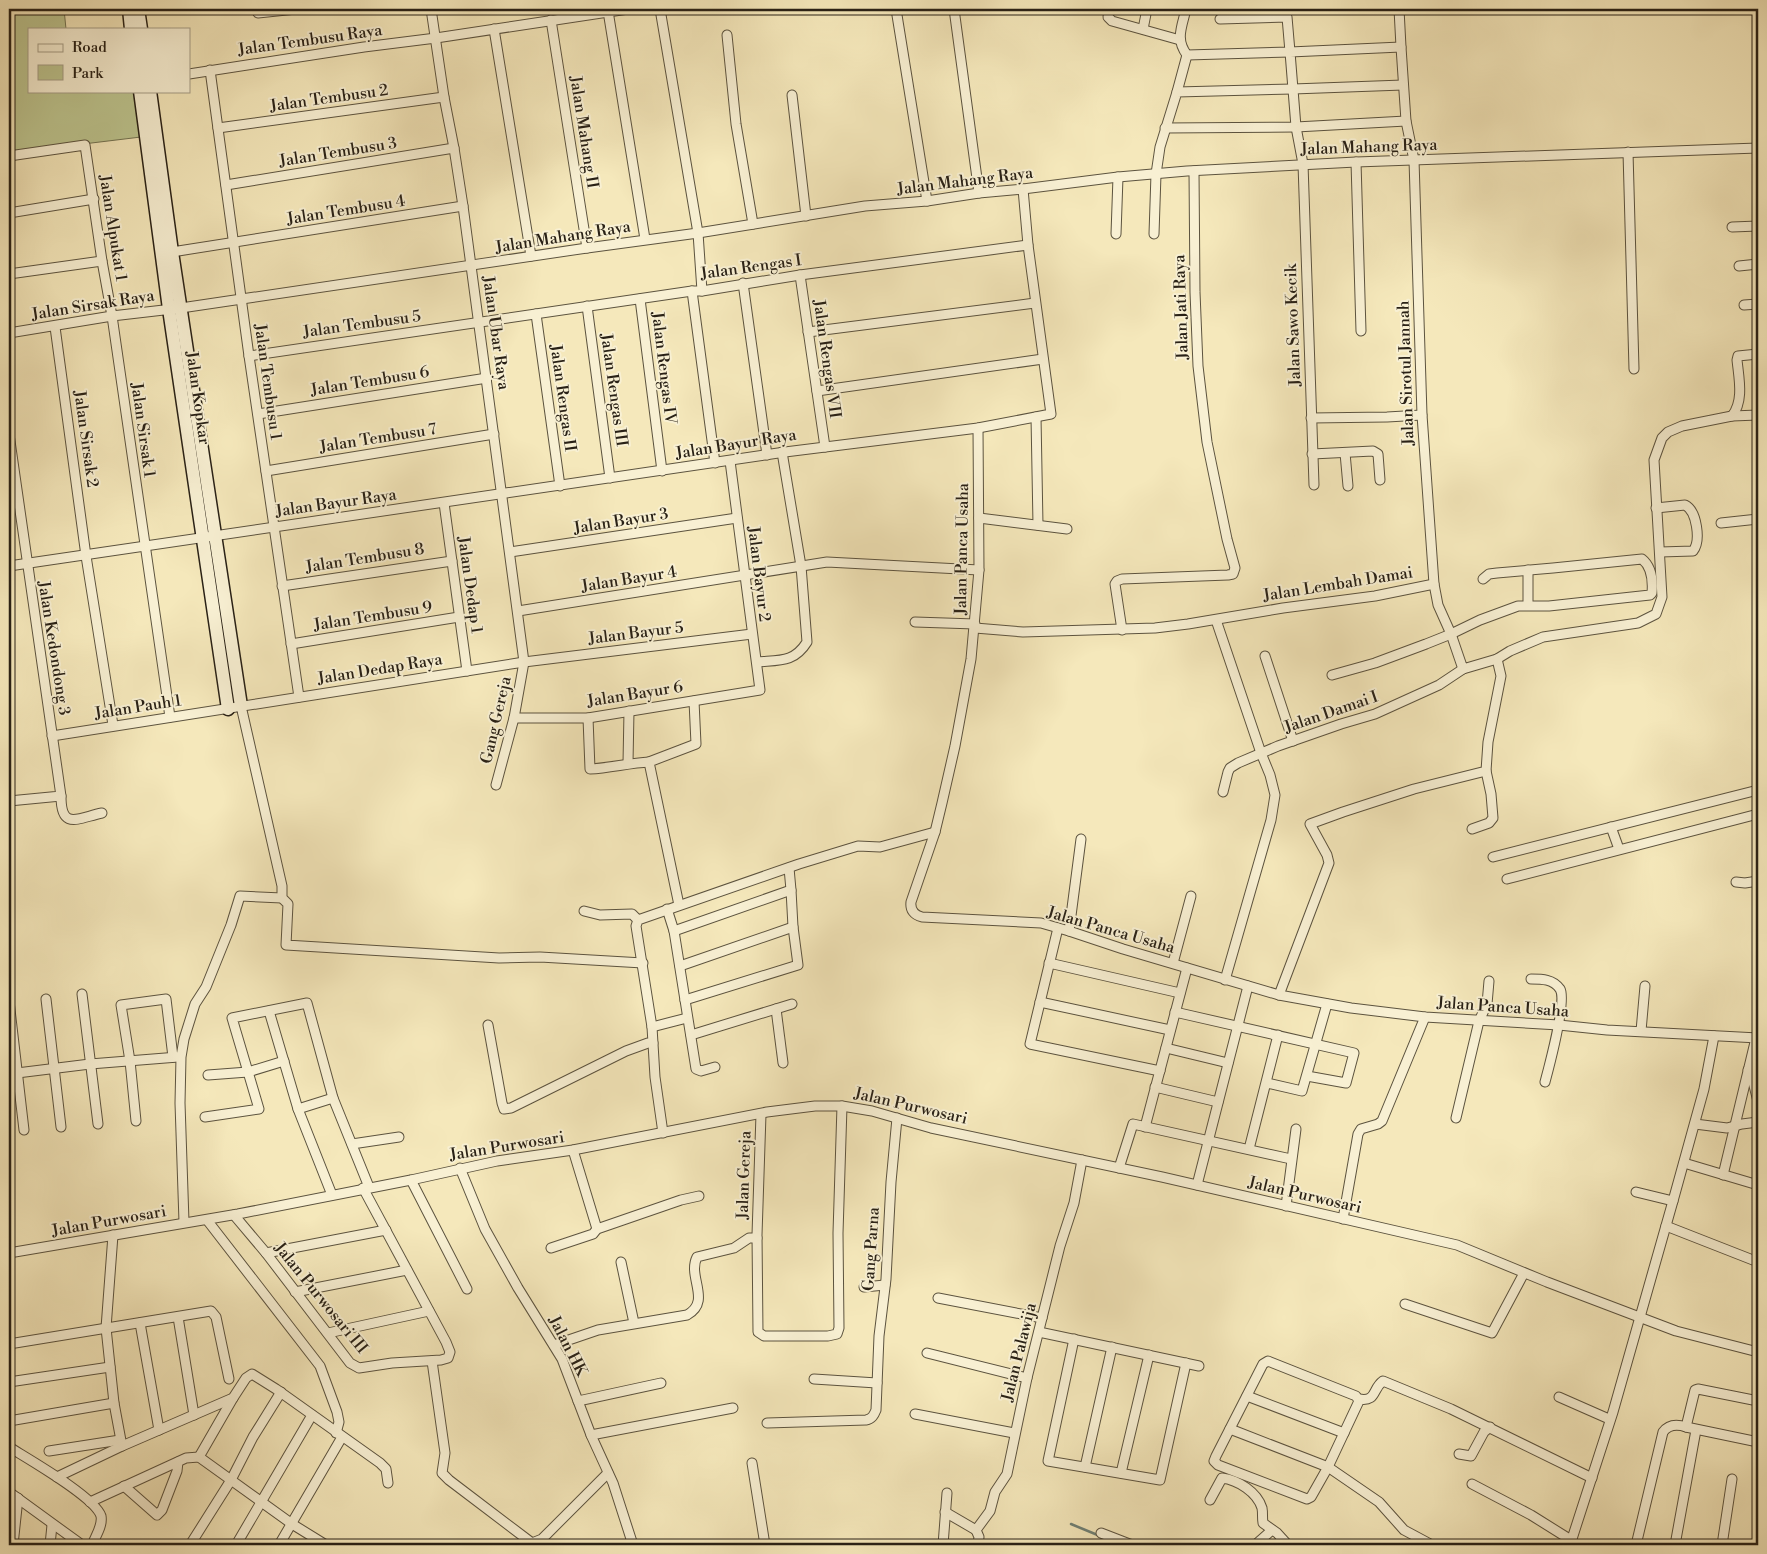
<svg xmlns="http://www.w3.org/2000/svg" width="1767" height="1554" font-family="'Libre Bodoni',serif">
  <rect width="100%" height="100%" fill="#f5e8bb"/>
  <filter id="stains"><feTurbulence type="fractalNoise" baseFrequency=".004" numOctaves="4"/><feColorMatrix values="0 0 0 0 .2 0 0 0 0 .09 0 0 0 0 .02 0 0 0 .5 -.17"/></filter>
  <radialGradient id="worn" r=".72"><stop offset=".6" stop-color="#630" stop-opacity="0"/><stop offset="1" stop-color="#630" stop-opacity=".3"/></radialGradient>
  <polygon fill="#bdc58f" stroke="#737352" points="9,9 64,9 66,29 29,29 29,91 135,91 141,137 9,153"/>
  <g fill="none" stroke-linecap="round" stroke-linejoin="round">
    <polyline stroke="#6f8075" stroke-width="2.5" points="1071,1524 1100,1536"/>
    <g stroke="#5c533f" stroke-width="11">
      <g id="street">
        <polyline points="255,9 258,13 296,9"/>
        <polyline points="431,9 444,97 454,148 463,206 524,662 514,718 496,785"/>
        <polyline points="660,9 698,233 702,291"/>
        <polyline points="896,9 927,201"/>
        <polyline points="954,9 979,193"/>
        <polyline points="1109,9 1108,17 1112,21 1180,40"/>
        <path d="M 1186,9 C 1182,27 1175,39 1187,55 L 1290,52 L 1287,17 L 1220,19"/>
        <polyline points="1399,9 1401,47"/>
        <polyline points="608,11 645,239"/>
        <polyline points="551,20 587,248"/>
        <polyline points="494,29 531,256"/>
        <polyline points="1143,29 1147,9"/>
        <polyline points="727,35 736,124 753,224"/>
        <polyline points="210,70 249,356 299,697"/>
        <polyline points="189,74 364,47 436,38 628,9"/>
        <polyline points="1177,92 1187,55"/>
        <polyline points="792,95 806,216"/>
        <polyline points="218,128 444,97"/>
        <polyline points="1165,128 1296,127 1406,121"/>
        <polyline points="1628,152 1634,369"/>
        <polyline points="9,156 85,145 102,261 112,316 170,717"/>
        <polyline points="1356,162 1361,331"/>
        <polyline points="226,185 454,148"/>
        <polyline points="9,213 94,199"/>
        <polyline points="1732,227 1758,226"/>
        <polyline points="1116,234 1118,177"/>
        <polyline points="1154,234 1156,174 1160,147 1177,92 1293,89 1403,85"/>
        <polyline points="172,252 463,206"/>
        <polyline points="1739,266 1758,264"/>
        <polyline points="9,274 102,261"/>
        <polyline points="800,275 825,447"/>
        <polyline points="743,283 767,455"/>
        <polyline points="692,291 715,463"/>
        <polyline points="640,299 662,471"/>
        <polyline points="1744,305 1758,304"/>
        <polyline points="587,306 610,478"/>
        <polyline points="536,314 560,486"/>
        <polyline points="55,327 86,556 113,725"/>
        <polyline points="808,332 1035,303"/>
        <polyline points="9,333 112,316 181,308 587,248 698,233 865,206 927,201 979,193 1023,189 1118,177 1187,171 1356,162 1758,148"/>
        <polyline points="249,356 692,291 702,291 800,275 1028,245"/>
        <polyline points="817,391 1043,359"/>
        <polyline points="258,414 487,378"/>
        <path d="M 1732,416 C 1744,401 1739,379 1737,360 L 1738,356 L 1758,354"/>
        <polyline points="1036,417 1038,525"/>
        <polyline points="1311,418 1387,417 1422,415"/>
        <path d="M 978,428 L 979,570 L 971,659 L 955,746 L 942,803 L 935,832 L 911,902 C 910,910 914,915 922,917 L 1041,923 L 1069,931 L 1123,949 L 1279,995 L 1351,1008 L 1425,1017 L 1559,1025 L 1607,1030 L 1758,1038"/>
        <polyline points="9,434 61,796 9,801"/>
        <polyline points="1345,453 1348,486"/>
        <polyline points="1312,454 1373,451 1378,454 1380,480"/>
        <polyline points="266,471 494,434"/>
        <polyline points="1314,485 1303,164 1296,127 1290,52 1401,47 1406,121 1414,160 1422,415 1434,584 1438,605 1451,634 1463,669 1497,659 1510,651 1543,637 1638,623 1656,614 1662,597 1654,460 1662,438 1668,432 1682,426 1732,416 1758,415"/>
        <polyline points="444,503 467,671"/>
        <path d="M 1656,508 L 1685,505 C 1697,511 1701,541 1693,551 L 1660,552"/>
        <polyline points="979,518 1067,529"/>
        <polyline points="1721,523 1758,519"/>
        <polyline points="510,552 737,518"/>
        <polyline points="9,566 785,452 978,428 1051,414 1028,245 1023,189"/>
        <polyline points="1528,570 1528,605"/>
        <polyline points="282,586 452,561"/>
        <polyline points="518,611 827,562 979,570"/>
        <polyline points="1216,620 1261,753 1270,775 1275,795 1271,820 1225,980"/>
        <polyline points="915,622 975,624"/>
        <polyline points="975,628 1023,632 1155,628 1188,624 1283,608 1375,596 1434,584"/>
        <polyline points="1122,630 1115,584 1117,581 1122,579 1228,575 1233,574 1235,568 1227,539 1207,442 1198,366 1195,292 1194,171"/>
        <polyline points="291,644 459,617"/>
        <polyline points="1265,656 1293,741"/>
        <path d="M 757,662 C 779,660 794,663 807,642 L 801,566 L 782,452"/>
        <path d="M 1332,675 L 1375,663 L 1426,644 L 1451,634 L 1480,620 L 1518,606 L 1549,606 L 1650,595 L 1652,593 C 1653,581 1652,567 1642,559 L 1553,568 L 1497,573 L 1489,574 L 1483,579"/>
        <polyline points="241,706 282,886 282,898 288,904 286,945 499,958 540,957 643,963"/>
        <polyline points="514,718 588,718 760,690 730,461"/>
        <path d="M 588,718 L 590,769 C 610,768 629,763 649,762"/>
        <polyline points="52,736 524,662 752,634"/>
        <polyline points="628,763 629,711"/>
        <polyline points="1223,792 1228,772 1230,768 1238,763 1278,746 1341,724 1375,714 1439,685 1463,669"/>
        <path d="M 61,796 C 61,831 78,818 102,813"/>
        <polyline points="1611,827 1619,849"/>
        <polyline points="1472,829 1489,823 1493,818 1491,794 1486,771"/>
        <polyline points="1493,857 1758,790"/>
        <polyline points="1507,879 1758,814"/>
        <polyline points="1736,882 1745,883 1758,881"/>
        <polyline points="679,905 649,762 696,744 694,701"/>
        <polyline points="667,909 674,931 696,1069 701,1071 715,1067"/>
        <polyline points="584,911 600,915 632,914 638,920"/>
        <polyline points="1058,928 1030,1044 1160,1071"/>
        <polyline points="674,931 791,890 789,868"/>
        <polyline points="1069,931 1081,839"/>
        <polyline points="1049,963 1180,993"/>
        <polyline points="1173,963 1191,896"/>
        <polyline points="680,966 793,927"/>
        <path d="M 1531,979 C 1542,979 1553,979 1560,989 C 1567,1000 1549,1067 1545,1082"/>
        <polyline points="82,994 98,1124"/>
        <polyline points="1279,995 1329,863 1327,855 1310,824 1343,812 1414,789 1486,771 1488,742 1501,676 1497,659"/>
        <polyline points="46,999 61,1127"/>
        <polyline points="685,1000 798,965 793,927 791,890"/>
        <polyline points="9,1001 24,1130"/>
        <polyline points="1040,1002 1170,1030"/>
        <polyline points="776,1009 783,1063"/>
        <polyline points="269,1011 298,1109 333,1098"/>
        <polyline points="1175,1012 1354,1053 1346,1083 1307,1076"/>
        <polyline points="488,1025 502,1103 504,1109 511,1108 626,1051 648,1043 653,1043"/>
        <polyline points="652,1027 687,1018"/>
        <polyline points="1641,1031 1645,986"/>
        <polyline points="691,1035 792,1004"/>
        <polyline points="1166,1048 1228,1063"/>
        <polyline points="1748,1070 1751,1074 1758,1101"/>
        <polyline points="9,1074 90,1064 178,1057"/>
        <polyline points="208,1075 248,1072 284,1061"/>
        <polyline points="1267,1083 1302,1091 1327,1004"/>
        <polyline points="1155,1087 1218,1102"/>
        <polyline points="298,1109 332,1195"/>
        <polyline points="761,1114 757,1235 758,1332 764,1336 828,1336 837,1334 839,1328 838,1233 842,1106"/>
        <polyline points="205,1117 259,1109 232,1018 307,1003 333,1098 369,1187"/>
        <polyline points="1456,1118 1479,1021 1487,1004 1489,981"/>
        <polyline points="136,1121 130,1061 121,1005 166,999 173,1057"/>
        <polyline points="1695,1124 1727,1128 1742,1124 1758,1122"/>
        <polyline points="1145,1127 1187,968"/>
        <polyline points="663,1133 655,1077 652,1027 636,926 638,920 799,864 858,846 880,847 935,832"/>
        <polyline points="352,1144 399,1137"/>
        <polyline points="1249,1149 1278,1035"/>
        <polyline points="573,1150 597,1229"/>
        <polyline points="1684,1163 1758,1185"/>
        <polyline points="460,1168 485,1229 518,1288 562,1359 591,1435 613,1483 633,1545"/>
        <polyline points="1119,1168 1133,1124 1291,1159"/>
        <polyline points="1723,1175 1756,1038"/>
        <polyline points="411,1180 467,1289"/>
        <polyline points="1197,1185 1248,986"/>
        <polyline points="1636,1192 1673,1201"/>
        <polyline points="1286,1206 1296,1129"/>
        <polyline points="234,1215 266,1253 350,1363 359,1368 392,1363 441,1360 448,1358 450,1352 446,1342 363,1188"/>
        <polyline points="1343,1219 1358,1134 1361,1129 1378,1124 1382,1121 1425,1017"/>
        <polyline points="207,1220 320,1366 337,1412 339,1422 336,1433"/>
        <polyline points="184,1222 180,1103 181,1057 184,1039 195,1004 206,987 231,925 240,896 282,898"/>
        <polyline points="1666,1226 1758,1262"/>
        <polyline points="113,1235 106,1328 114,1403 122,1446"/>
        <polyline points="551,1248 593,1234 597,1229 681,1200 699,1196"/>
        <polyline points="9,1253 238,1214 411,1180 497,1161 573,1150 767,1112 815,1106 842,1106 872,1111 931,1128 1162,1177 1457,1245 1547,1282 1676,1331 1758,1352"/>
        <polyline points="266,1253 386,1230"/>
        <polyline points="621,1262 634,1323"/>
        <polyline points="864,1287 885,1285"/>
        <polyline points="295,1292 407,1270"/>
        <polyline points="938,1298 1042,1318"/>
        <polyline points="1405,1304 1492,1333 1524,1273"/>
        <polyline points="178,1317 194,1415"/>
        <polyline points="140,1323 159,1430"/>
        <polyline points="1039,1332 1199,1366"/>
        <polyline points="328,1333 429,1311"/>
        <polyline points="1074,1339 1048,1461 1160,1480 1186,1363"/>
        <polyline points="9,1344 211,1311 216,1317 229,1379"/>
        <path d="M 554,1345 L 598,1330 L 687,1315 C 712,1301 687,1277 697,1257 L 734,1248 L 749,1238 L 757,1238"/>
        <polyline points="927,1353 1027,1378"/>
        <polyline points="432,1361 445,1453 442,1473 449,1480 532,1543 542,1539 608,1473"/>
        <polygon points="1268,1361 1356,1396 1359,1401 1328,1467 1311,1497 1307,1499 1218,1465 1214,1461 1216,1456 1263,1364"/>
        <polyline points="814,1379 877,1383"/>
        <polyline points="9,1382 110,1367"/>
        <polyline points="1247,1396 1344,1433"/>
        <polyline points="1559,1397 1609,1419"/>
        <path d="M 1359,1399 C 1377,1402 1372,1389 1383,1381 L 1451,1409 L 1592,1478"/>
        <polyline points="578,1401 661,1383"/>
        <polyline points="1758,1401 1698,1389 1695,1390 1686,1427 1758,1442"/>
        <polyline points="915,1414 1014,1433"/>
        <polyline points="9,1421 114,1403"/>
        <path d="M 767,1423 L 866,1420 C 872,1419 874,1415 876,1410 L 879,1336 L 886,1279 L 891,1182 L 897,1118"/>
        <polyline points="1230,1429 1328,1467 1379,1502 1404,1530 1432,1545"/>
        <polyline points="591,1435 733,1408"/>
        <path d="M 9,1447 C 28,1459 95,1497 101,1516 C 103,1526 95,1537 92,1545"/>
        <polyline points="49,1451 120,1440"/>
        <polyline points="1459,1454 1471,1456 1484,1432 1490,1427"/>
        <polyline points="199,1457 233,1398"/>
        <polyline points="752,1463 765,1545"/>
        <polyline points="1085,1467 1112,1347"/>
        <polyline points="1121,1473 1149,1355"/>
        <polyline points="57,1477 122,1446 233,1398 246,1378 252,1374 276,1389 380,1463 386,1469 388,1483"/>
        <polyline points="1472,1484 1531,1515 1571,1540"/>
        <polyline points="124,1486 157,1515 162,1510 177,1471 178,1462"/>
        <polyline points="9,1492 82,1545"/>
        <path d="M 1210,1500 L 1222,1478 C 1238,1480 1257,1492 1262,1508 C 1263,1513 1262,1518 1263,1523 L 1277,1533 L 1288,1545"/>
        <polyline points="90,1502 186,1458 199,1457 292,1524 326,1545"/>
        <polyline points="945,1512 976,1530"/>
        <polyline points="1101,1533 1132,1545"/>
        <polyline points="13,1545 18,1498"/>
        <polyline points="50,1545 52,1525"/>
        <polyline points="190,1545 231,1480 253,1437 281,1392"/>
        <polyline points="236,1545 312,1415"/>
        <polyline points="279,1545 342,1437"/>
        <polyline points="943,1545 947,1493"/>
        <polyline points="978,1545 979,1537 976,1530 990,1511 995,1492 1007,1474 1027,1378 1060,1246 1074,1203 1082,1160"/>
        <polyline points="1255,1545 1272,1530"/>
        <polyline points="1570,1545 1613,1412 1673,1201 1704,1089 1714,1036"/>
        <path d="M 1636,1545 L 1663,1432 C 1669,1424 1677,1424 1686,1427"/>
        <polyline points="1675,1545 1696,1430"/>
        <polyline points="1722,1545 1732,1479"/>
      </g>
    </g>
    <g stroke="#292116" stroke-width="15">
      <g id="secondary">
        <polyline points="129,9 131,29"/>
        <polyline points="138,9 141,29"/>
        <polyline points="140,91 169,309 228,709"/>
        <polyline points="150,91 172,252 241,706"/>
      </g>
    </g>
    <use href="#street" stroke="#f8f0d3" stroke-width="9"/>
    <use href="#secondary" stroke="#f8f0d3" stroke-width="12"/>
  </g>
  <g text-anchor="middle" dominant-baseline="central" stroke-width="4" stroke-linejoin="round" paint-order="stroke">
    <g font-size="16" fill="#292116" stroke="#f8f0d3">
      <text transform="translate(310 40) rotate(-8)">Jalan Tembusu Raya</text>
      <text transform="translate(329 98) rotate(-8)">Jalan Tembusu 2</text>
      <text transform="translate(584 132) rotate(81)">Jalan Mahang II</text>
      <text transform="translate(1369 147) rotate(-2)">Jalan Mahang Raya</text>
      <text transform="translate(338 152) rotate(-9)">Jalan Tembusu 3</text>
      <text transform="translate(965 181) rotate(-7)">Jalan Mahang Raya</text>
      <text transform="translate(346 210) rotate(-9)">Jalan Tembusu 4</text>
      <text transform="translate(113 228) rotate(81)">Jalan Alpukat 1</text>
      <text transform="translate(563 237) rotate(-9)">Jalan Mahang Raya</text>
      <text transform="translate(751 267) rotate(-8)">Jalan Rengas I</text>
      <text transform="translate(93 305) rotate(-9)">Jalan Sirsak Raya</text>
      <text transform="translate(1181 307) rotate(-92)">Jalan Jati Raya</text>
      <text transform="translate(362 324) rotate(-8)">Jalan Tembusu 5</text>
      <text transform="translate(1293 325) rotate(-92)">Jalan Sawo Kecik</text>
      <text transform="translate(496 333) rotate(82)">Jalan Ubar Raya</text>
      <text transform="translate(827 359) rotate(82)">Jalan Rengas VII</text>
      <text transform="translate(664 368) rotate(83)">Jalan Rengas IV</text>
      <text transform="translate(1406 373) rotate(-92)">Jalan Sirotul Jannah</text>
      <text transform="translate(370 381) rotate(-9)">Jalan Tembusu 6</text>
      <text transform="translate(268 382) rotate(82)">Jalan Tembusu 1</text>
      <text transform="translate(614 390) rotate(82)">Jalan Rengas III</text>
      <text transform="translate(198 398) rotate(82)">Jalan Kopkar</text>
      <text transform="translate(563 398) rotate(82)">Jalan Rengas II</text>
      <text transform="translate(143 430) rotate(82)">Jalan Sirsak 1</text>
      <text transform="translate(378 438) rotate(-9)">Jalan Tembusu 7</text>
      <text transform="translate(86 439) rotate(82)">Jalan Sirsak 2</text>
      <text transform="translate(736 444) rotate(-9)">Jalan Bayur Raya</text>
      <text transform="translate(336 503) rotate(-8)">Jalan Bayur Raya</text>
      <text transform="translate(621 521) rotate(-9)">Jalan Bayur 3</text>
      <text transform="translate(962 549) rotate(-89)">Jalan Panca Usaha</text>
      <text transform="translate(365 558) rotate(-9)">Jalan Tembusu 8</text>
      <text transform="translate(759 574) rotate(83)">Jalan Bayur 2</text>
      <text transform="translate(629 579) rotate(-9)">Jalan Bayur 4</text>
      <text transform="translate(1338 584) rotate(-9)">Jalan Lembah Damai</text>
      <text transform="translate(470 585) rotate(82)">Jalan Dedap 1</text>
      <text transform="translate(373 616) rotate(-9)">Jalan Tembusu 9</text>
      <text transform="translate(636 633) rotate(-7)">Jalan Bayur 5</text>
      <text transform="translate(54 648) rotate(81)">Jalan Kedondong 3</text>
      <text transform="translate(380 669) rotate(-9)">Jalan Dedap Raya</text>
      <text transform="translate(635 694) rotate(-9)">Jalan Bayur 6</text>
      <text transform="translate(138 707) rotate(-9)">Jalan Pauh 1</text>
      <text transform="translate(1331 712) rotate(-19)">Jalan Damai I</text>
      <text transform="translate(496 720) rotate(-77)">Gang Gereja</text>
      <text transform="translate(1111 930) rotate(16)">Jalan Panca Usaha</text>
      <text transform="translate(1503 1007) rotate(4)">Jalan Panca Usaha</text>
      <text transform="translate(911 1106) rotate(13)">Jalan Purwosari</text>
      <text transform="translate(507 1146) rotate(-9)">Jalan Purwosari</text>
      <text transform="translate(744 1175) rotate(-88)">Jalan Gereja</text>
      <text transform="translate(1305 1195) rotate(13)">Jalan Purwosari</text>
      <text transform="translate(109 1221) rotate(-10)">Jalan Purwosari</text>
      <text transform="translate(871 1249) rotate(-86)">Gang Parna</text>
      <text transform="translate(321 1298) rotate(51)">Jalan Purwosari III</text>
      <text transform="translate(568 1346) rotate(63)">Jalan HK</text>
      <text transform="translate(1019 1352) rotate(-76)">Jalan Palawija</text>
    </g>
  </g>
  <rect width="1767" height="1554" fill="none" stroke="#f5e8bb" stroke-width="30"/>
  <rect x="10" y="10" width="1747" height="1534" fill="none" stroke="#292116" stroke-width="2.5"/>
  <rect x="15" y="15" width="1737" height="1524" fill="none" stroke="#292116"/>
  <rect x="28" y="28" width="162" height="65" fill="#f8f0d3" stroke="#a59d87"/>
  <rect x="38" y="44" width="25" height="8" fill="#f8f0d3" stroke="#a59d87"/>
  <text x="72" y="52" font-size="15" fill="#292116">Road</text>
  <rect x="38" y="65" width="25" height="15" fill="#bdc58f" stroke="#a59d87"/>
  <text x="72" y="78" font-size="15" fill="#292116">Park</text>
  <rect width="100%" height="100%" filter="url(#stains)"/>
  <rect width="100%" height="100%" fill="url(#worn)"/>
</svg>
